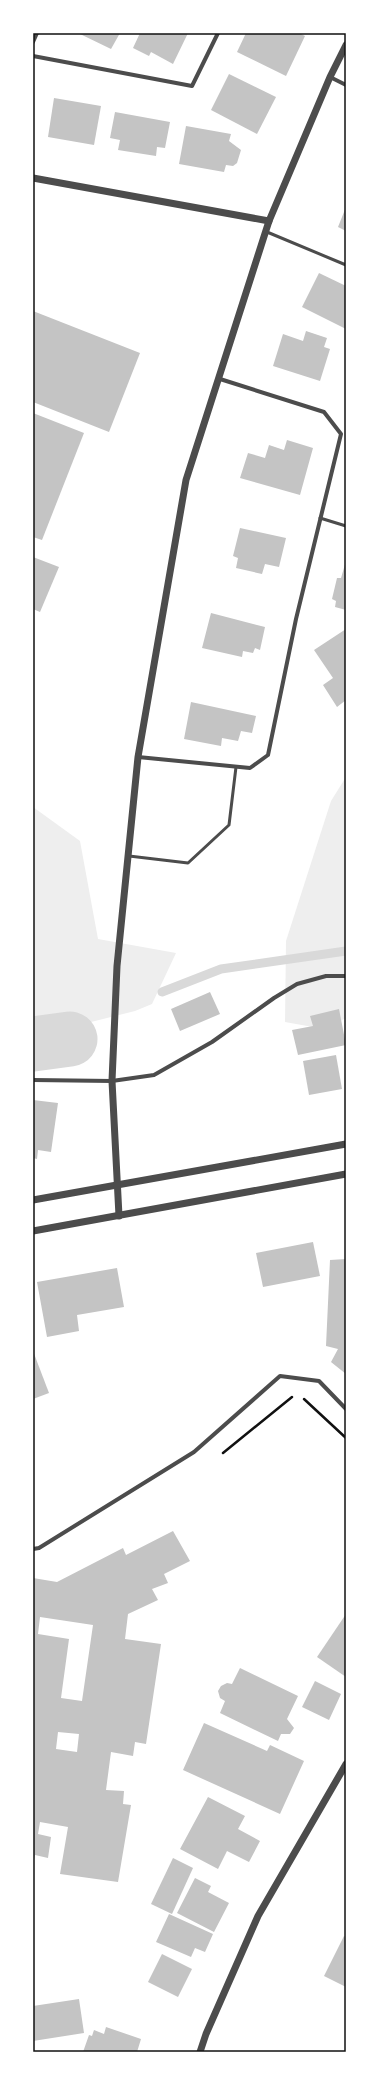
<svg xmlns="http://www.w3.org/2000/svg" width="379" height="2085" font-family="Helvetica,sans-serif">
  <rect width="100%" height="100%" fill="#fff"/>
  <g fill="#eee">
    <polygon points="346,777 346,1018 324,1029 285,1022 286,941 331,801"/>
    <polygon points="33,807 80,841 98,939 176,953 152,1004 135,1011 55,1031 33,1023"/>
  </g>
  <g fill="none" stroke-linecap="round" stroke-linejoin="round">
    <polyline stroke="#d9d9d9" stroke-width="9" points="162,992 221,969 346,951"/>
    <polyline stroke="#d9d9d9" stroke-width="55" points="33,1044 70,1039"/>
  </g>
  <g fill="#c4c4c4" fill-rule="evenodd">
    <polygon points="78,33 120,33 111,49"/>
    <polygon points="140,33 188,33 173,64 151,52 149,56 133,48"/>
    <polygon points="246,33 299,33 305,36 286,76 237,52"/>
    <polygon points="229,74 276,97 257,134 211,110"/>
    <polygon points="54,98 101,106 94,145 48,137"/>
    <polygon points="115,112 170,122 165,148 157,147 156,156 118,150 120,140 110,138"/>
    <polygon points="186,126 231,134 229,141 241,150 237,163 233,166 226,165 224,172 179,164"/>
    <polygon points="346,207 346,231 338,227"/>
    <polygon points="319,273 346,286 346,329 302,307"/>
    <polygon points="33,311 140,353 109,432 33,402"/>
    <polygon points="306,331 327,338 324,347 330,349 320,381 273,366 283,334 303,341"/>
    <polygon points="33,413 84,433 42,540 33,537"/>
    <polygon points="287,440 313,448 300,495 240,478 248,453 265,458 269,445 284,450"/>
    <polygon points="240,528 286,538 279,567 265,564 262,574 236,568 238,558 233,556"/>
    <polygon points="33,557 59,567 40,612 33,609"/>
    <polygon points="346,561 346,610 335,607 336,601 332,599 337,578 341,578"/>
    <polygon points="211,613 265,627 260,650 255,648 253,653 243,651 242,657 202,648"/>
    <polygon points="346,629 346,700 337,707 323,685 333,678 314,650"/>
    <polygon points="191,702 256,716 252,733 241,731 238,741 222,738 221,746 184,739"/>
    <polygon points="210,992 220,1014 180,1031 171,1009"/>
    <polygon points="339,1009 346,1045 298,1055 292,1030 313,1026 310,1016"/>
    <polygon points="336,1055 342,1089 309,1095 303,1061"/>
    <polygon points="33,1100 58,1103 51,1152 38,1150 37,1159 33,1158"/>
    <polygon points="313,1242 320,1276 263,1287 256,1253"/>
    <polygon points="346,1259 346,1374 331,1362 338,1349 326,1346 330,1260"/>
    <polygon points="117,1268 124,1307 77,1315 79,1331 47,1337 37,1282"/>
    <polygon points="33,1351 49,1393 33,1399"/>
    <path d="M 173,1531 L 190,1561 L 164,1574 L 168,1583 L 152,1589 L 158,1600 L 128,1614 L 125,1639 L 161,1644 L 146,1744 L 135,1742 L 133,1756 L 111,1752 L 106,1790 L 124,1791 L 123,1804 L 131,1805 L 118,1882 L 60,1874 L 68,1827 L 40,1822 L 38,1834 L 51,1837 L 48,1858 L 35,1855 L 33,1864 L 33,1578 L 57,1582 L 123,1548 L 126,1555 ZM 40,1617 L 93,1625 L 82,1701 L 61,1698 L 69,1639 L 38,1634 ZM 58,1732 L 79,1734 L 77,1752 L 56,1749 Z"/>
    <polygon points="346,1614 346,1677 317,1657"/>
    <polygon points="240,1668 298,1696 287,1719 294,1728 290,1734 281,1734 278,1741 220,1713 225,1701 220,1698 218,1691 221,1686 227,1683 232,1684"/>
    <polygon points="315,1681 341,1694 329,1720 302,1707"/>
    <polygon points="204,1723 267,1751 270,1745 304,1761 280,1814 183,1770"/>
    <polygon points="208,1797 245,1816 238,1829 260,1841 249,1862 227,1851 218,1869 180,1849"/>
    <polygon points="173,1858 193,1868 172,1914 151,1904"/>
    <polygon points="195,1878 211,1886 208,1892 229,1903 214,1932 177,1913"/>
    <polygon points="169,1914 213,1934 205,1952 195,1948 191,1957 156,1942"/>
    <polygon points="344,1936 346,1937 346,1987 324,1976"/>
    <polygon points="162,1954 192,1969 178,1997 148,1982"/>
    <polygon points="79,1999 84,2033 33,2041 33,2006"/>
    <polygon points="106,2027 141,2039 137,2052 83,2052 89,2035 92,2036 94,2030 104,2034"/>
  </g>
  <g fill="none" stroke-linecap="round" stroke-linejoin="round">
    <g stroke="#111" stroke-width="2.5">
      <polyline points="304,1399 346,1438"/>
      <polyline points="223,1453 292,1397"/>
    </g>
    <g stroke="#4c4c4c" stroke-width="3">
      <polyline points="267,232 346,265"/>
      <polyline points="320,518 346,526"/>
      <polyline points="129,856 188,863 229,825 236,767"/>
    </g>
    <g stroke="#4c4c4c" stroke-width="4">
      <polyline points="33,42 37,33"/>
      <polyline points="33,56 192,86 218,33"/>
      <polyline points="330,77 346,85"/>
      <polyline points="138,757 250,768 268,755 296,619 341,434 324,412 220,379"/>
      <polyline points="33,1080 112,1081 154,1075 212,1042 274,998 297,984 326,976 346,976"/>
      <polyline points="33,1549 39,1548 194,1452 280,1376 319,1381 346,1409"/>
    </g>
    <g stroke="#4c4c4c" stroke-width="7">
      <polyline points="33,178 269,221"/>
      <polyline points="33,1200 346,1144"/>
      <polyline points="119,1216 112,1081 117,966 138,757 186,480 269,221 330,77 346,45"/>
      <polyline points="33,1231 346,1174"/>
      <polyline points="200,2052 206,2034 258,1916 346,1764"/>
    </g>
  </g>
  <rect width="379" height="2085" fill="none" stroke="#ffffff" stroke-width="68"/>
  <rect x="34" y="34" width="311" height="2017" fill="none" stroke="#111" stroke-width="1.5"/>
</svg>
